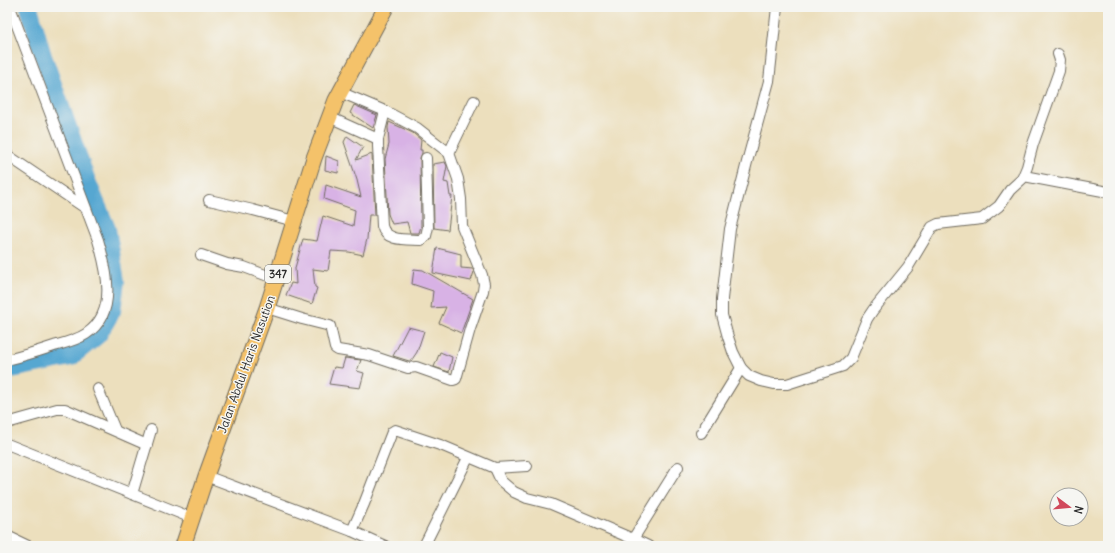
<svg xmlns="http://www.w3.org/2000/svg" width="1115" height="553" font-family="Delius,sans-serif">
  <rect width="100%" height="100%" fill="#f6f6f2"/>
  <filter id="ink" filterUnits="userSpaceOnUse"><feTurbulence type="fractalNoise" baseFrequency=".025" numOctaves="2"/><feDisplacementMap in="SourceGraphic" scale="8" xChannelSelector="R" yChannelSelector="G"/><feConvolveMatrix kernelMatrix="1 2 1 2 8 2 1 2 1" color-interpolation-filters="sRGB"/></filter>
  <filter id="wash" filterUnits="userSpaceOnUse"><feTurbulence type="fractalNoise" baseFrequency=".012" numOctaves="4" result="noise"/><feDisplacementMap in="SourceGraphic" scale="16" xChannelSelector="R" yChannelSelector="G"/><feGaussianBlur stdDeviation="0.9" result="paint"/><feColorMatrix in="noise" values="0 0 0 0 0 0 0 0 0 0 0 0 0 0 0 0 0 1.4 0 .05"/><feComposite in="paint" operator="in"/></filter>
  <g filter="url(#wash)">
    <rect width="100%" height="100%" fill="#ecdfbd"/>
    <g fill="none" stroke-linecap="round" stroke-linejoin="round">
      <polyline stroke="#57a7d1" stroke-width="18" points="7,370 71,357 98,335 112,311 116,281 107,229 87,181 42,53 29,7"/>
    </g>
    <g id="blocks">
      <g fill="#d8b2e5">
        <polygon points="354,105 377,115 373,128 350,113"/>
        <polygon points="389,122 413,133 421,140 420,150 422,150 422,153 420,158 421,226 419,233 410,233 407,222 392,224 388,214 385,159 389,144 388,127"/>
        <polygon points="347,136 363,147 356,160 372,154 375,215 369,215 367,239 363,255 349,252 331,251 328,271 313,269 315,287 317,288 312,304 286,295 291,283 296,284 295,268 303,239 317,241 323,216 353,226 355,210 324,199 326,185 361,197 357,180 344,142"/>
        <polygon points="326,156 339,161 338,173 325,170"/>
        <polygon points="445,162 447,166 444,182 448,183 450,196 452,196 448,230 434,228 433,164"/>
        <polygon points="437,248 461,254 461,268 473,269 474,272 471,281 433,273"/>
        <polygon points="414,269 423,270 473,299 461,333 439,323 446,307 431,308 433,291 412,284"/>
        <polygon points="408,327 424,331 417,352 411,361 409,361 393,356"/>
        <polygon points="440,352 452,357 449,372 434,367"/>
        <polygon points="345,358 361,360 357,371 364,373 360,388 329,384 334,367 342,368"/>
      </g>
    </g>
  </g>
  <g filter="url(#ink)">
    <use href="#blocks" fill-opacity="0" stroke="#6f6a5e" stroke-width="1"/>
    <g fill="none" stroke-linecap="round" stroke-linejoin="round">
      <g stroke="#6f6a5e" stroke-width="12">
        <g id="minor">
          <polyline points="777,7 769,81 747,162 730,229 722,299 722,315 728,337 733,352 741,368 749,376 761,381 774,384 787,384 843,366 851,358 867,319 873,310 908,267 932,227 938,224 982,219 999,206 1010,190 1022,179 1027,167 1033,144 1059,71 1060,60 1058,54"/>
          <path d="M 385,111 L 378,139 L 378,146 L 382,226 C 386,242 407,239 421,240 L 426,236 L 428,227 L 426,158"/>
          <polyline points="329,117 378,139"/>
          <polyline points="449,153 474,101"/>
          <polyline points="7,155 84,207"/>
          <polyline points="1024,176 1108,192"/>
          <polyline points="209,200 253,210 294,221"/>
          <polyline points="201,255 227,264 244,267 276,279"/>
          <polyline points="267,308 302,319 330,326 335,348 338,350 369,355 408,368 416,367 453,380 456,379 470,329 483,291 484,284 482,275 462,226 461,199 458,179 449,153 417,128 385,111 340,92"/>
          <path d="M 7,360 C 23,356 39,351 54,346 C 65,343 77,340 86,334 C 118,313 107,270 98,240 L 10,7"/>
          <polyline points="98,389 115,430"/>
          <polyline points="7,423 57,409 65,409 147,445"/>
          <polyline points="701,433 741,368"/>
          <polyline points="7,444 192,518"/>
          <polyline points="495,468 501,481 514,492 527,498 551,504 633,539"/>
          <polyline points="206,476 352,531 364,504 392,432 395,430 443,446 495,468 527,466"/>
          <polyline points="132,494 151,430"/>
          <polyline points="352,531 385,546"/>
          <polyline points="7,536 28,546"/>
          <polyline points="424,546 468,458"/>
          <polyline points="648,546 633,539 678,467"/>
        </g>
      </g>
      <g stroke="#6f6a5e" stroke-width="17">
        <polyline id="primary" points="183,546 206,476 267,308 314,158 336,100 386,7"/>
      </g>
      <use href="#minor" stroke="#fff" stroke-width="10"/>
      <use href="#primary" stroke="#f4c26a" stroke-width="15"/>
    </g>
  </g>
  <g text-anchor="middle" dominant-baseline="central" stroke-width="3" stroke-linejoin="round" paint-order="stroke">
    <rect fill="#f6f6f2" stroke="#686867" stroke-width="1" x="265" y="265" width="26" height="18" rx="3"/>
    <g font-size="11" font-weight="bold" fill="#2b2b2b">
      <text x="278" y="274">347</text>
    </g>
    <g font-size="12" fill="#2b2b2b" stroke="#f6f6f2">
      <text transform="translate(246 364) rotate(-70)">Jalan Abdul Haris Nasution</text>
    </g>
  </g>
  <rect width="1115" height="553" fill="none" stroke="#f6f6f2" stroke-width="24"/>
  <g transform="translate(1069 507) rotate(106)"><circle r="19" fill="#f6f6f2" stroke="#a5a5a2"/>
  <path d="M0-3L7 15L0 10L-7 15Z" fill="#d1495b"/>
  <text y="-6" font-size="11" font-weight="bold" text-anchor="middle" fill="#2b2b2b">N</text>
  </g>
</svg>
